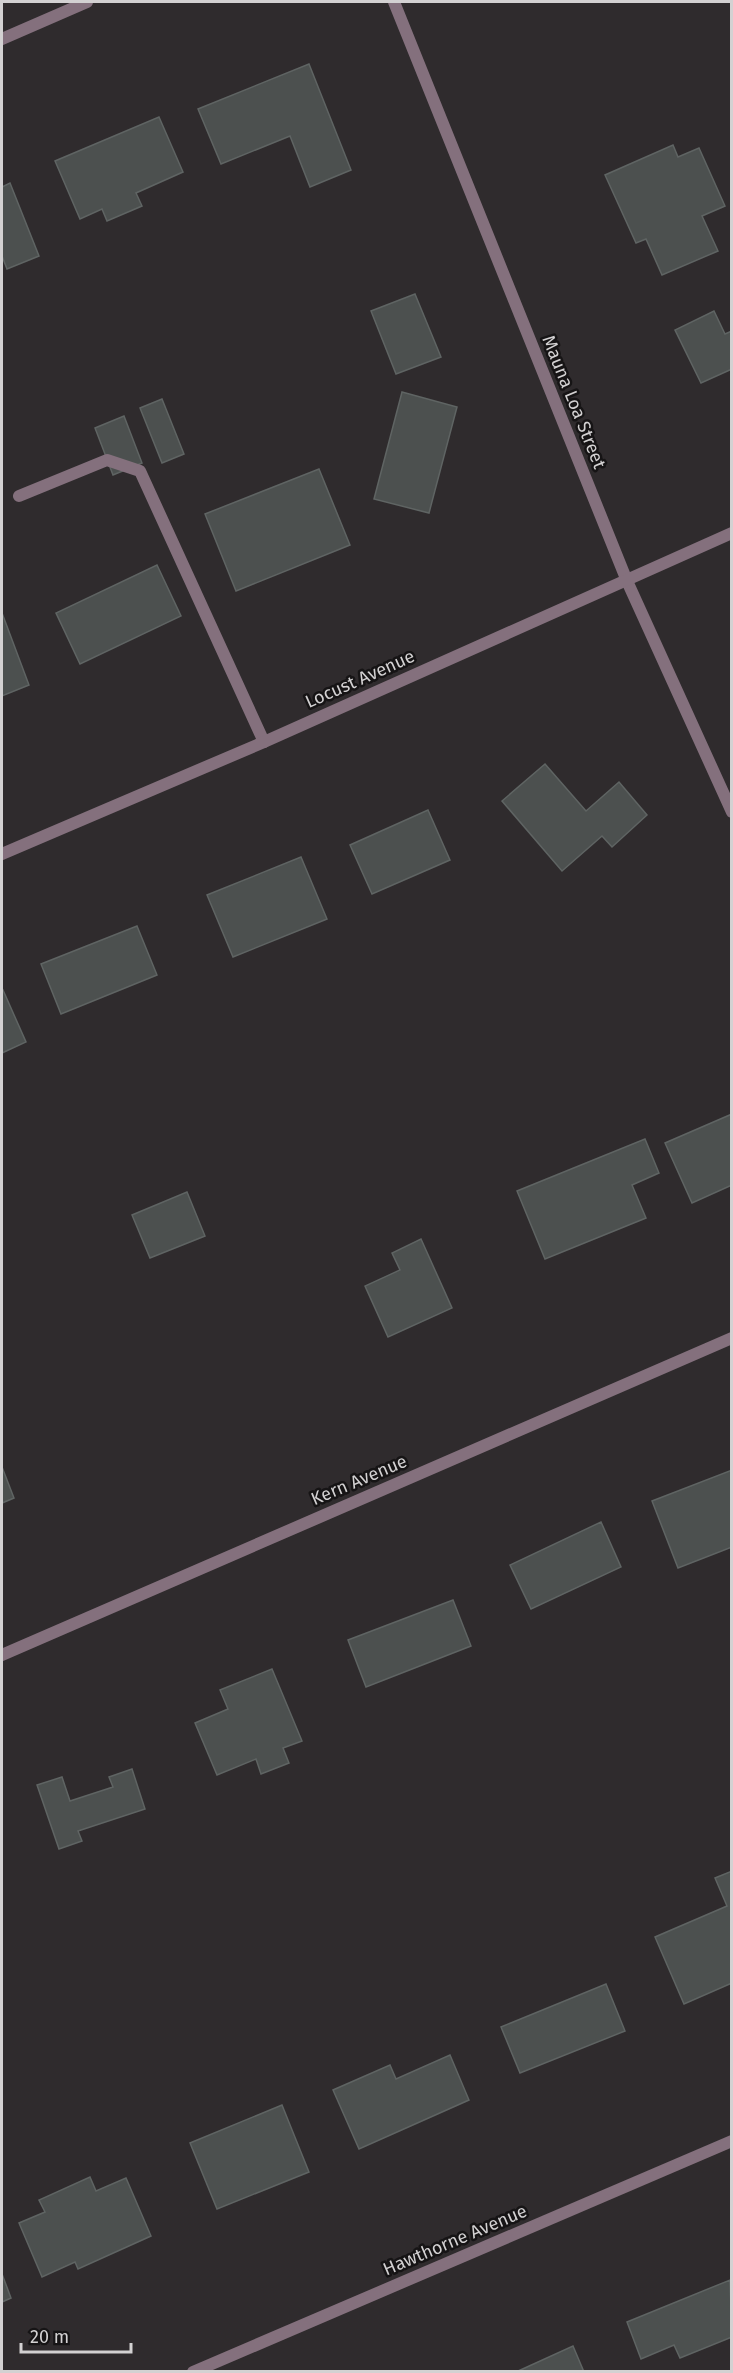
<svg xmlns="http://www.w3.org/2000/svg" width="733" height="2373" font-family="'Fira Sans',sans-serif">
  <rect width="100%" height="100%" fill="#2f2b2d"/>
  <g fill="#4c504f" stroke="#5f6463" stroke-width="1.5">
    <polygon points="309,64 351,170 310,187 290,136 221,164 198,109"/>
    <polygon points="159,117 183,172 136,193 142,206 107,221 102,209 80,219 55,161"/>
    <polygon points="673,145 678,157 699,148 725,206 702,216 718,251 662,275 646,239 636,243 605,175"/>
    <polygon points="10,183 39,256 7,269 2,256 2,187"/>
    <polygon points="415,294 441,357 396,374 371,311"/>
    <polygon points="714,311 725,334 732,331 732,369 701,383 675,330"/>
    <polygon points="402,392 457,407 429,513 374,499"/>
    <polygon points="162,399 184,454 162,463 140,408"/>
    <polygon points="124,416 142,463 113,475 95,428"/>
    <polygon points="319,469 350,545 236,591 205,514"/>
    <polygon points="157,565 181,616 80,664 56,613"/>
    <polygon points="2,613 29,685 2,696"/>
    <polygon points="545,764 586,811 619,782 647,815 612,847 602,836 562,871 502,801"/>
    <polygon points="428,810 450,860 372,894 350,845"/>
    <polygon points="301,857 327,919 233,957 207,895"/>
    <polygon points="137,926 157,975 61,1014 41,964"/>
    <polygon points="3,990 26,1042 2,1053 2,991"/>
    <polygon points="732,1114 732,1185 692,1203 665,1143"/>
    <polygon points="645,1139 659,1173 632,1185 646,1218 545,1259 517,1191"/>
    <polygon points="187,1192 205,1236 150,1258 132,1215"/>
    <polygon points="421,1239 452,1308 388,1337 365,1286 400,1270 392,1253"/>
    <polygon points="2,1467 14,1498 2,1503"/>
    <polygon points="732,1470 732,1547 678,1568 652,1501"/>
    <polygon points="601,1522 621,1567 531,1609 510,1565"/>
    <polygon points="453,1600 471,1646 366,1687 348,1640"/>
    <polygon points="272,1669 302,1741 283,1748 289,1763 261,1774 256,1759 217,1775 195,1723 228,1709 220,1690"/>
    <polygon points="132,1769 145,1809 78,1831 82,1841 59,1849 37,1785 62,1777 70,1801 113,1787 109,1777"/>
    <polygon points="732,1871 732,1983 684,2004 655,1937 727,1906 715,1878"/>
    <polygon points="606,1984 625,2031 520,2073 501,2027"/>
    <polygon points="450,2055 469,2100 359,2149 333,2090 390,2065 396,2079"/>
    <polygon points="282,2105 309,2172 217,2209 190,2143"/>
    <polygon points="90,2177 96,2191 126,2178 151,2236 78,2269 75,2262 42,2277 19,2223 45,2212 39,2200"/>
    <polygon points="2,2274 11,2298 2,2302"/>
    <polygon points="730,2280 732,2337 680,2358 674,2345 641,2359 627,2322"/>
    <polygon points="573,2346 584,2372 516,2372"/>
  </g>
  <g fill="none" stroke-linecap="round" stroke-linejoin="round">
    <polyline stroke="#84707d" stroke-width="12" points="19,496 107,460 140,471 264,742"/>
    <g stroke="#84707d" stroke-width="12">
      <polyline points="394,2 627,581 732,812"/>
      <polyline points="2,39 87,2"/>
      <polyline points="2,854 264,742 732,533"/>
      <polyline points="2,1655 732,1338"/>
      <polyline points="193,2372 732,2141"/>
    </g>
  </g>
  <g text-anchor="middle" dominant-baseline="central" stroke-width="5" stroke-linejoin="round" paint-order="stroke">
    <g font-size="18" fill="#d3d1d2" stroke="#161415">
      <text transform="translate(574 402) rotate(68)">Mauna Loa Street</text>
      <text transform="translate(360 679) rotate(-24)">Locust Avenue</text>
      <text transform="translate(359 1480) rotate(-23)">Kern Avenue</text>
      <text transform="translate(455 2240) rotate(-23)">Hawthorne Avenue</text>
    </g>
  </g>
  <rect width="733" height="2373" fill="none" stroke="#d3d1d2" stroke-width="6"/>
  <path d="M21 2343v9h110v-9" fill="none" stroke="#d3d1d2" stroke-width="3"/>
  <text x="30" y="2343" font-size="18" fill="#d3d1d2" stroke="#161415" stroke-width="4.5" paint-order="stroke">20 m</text>
</svg>
